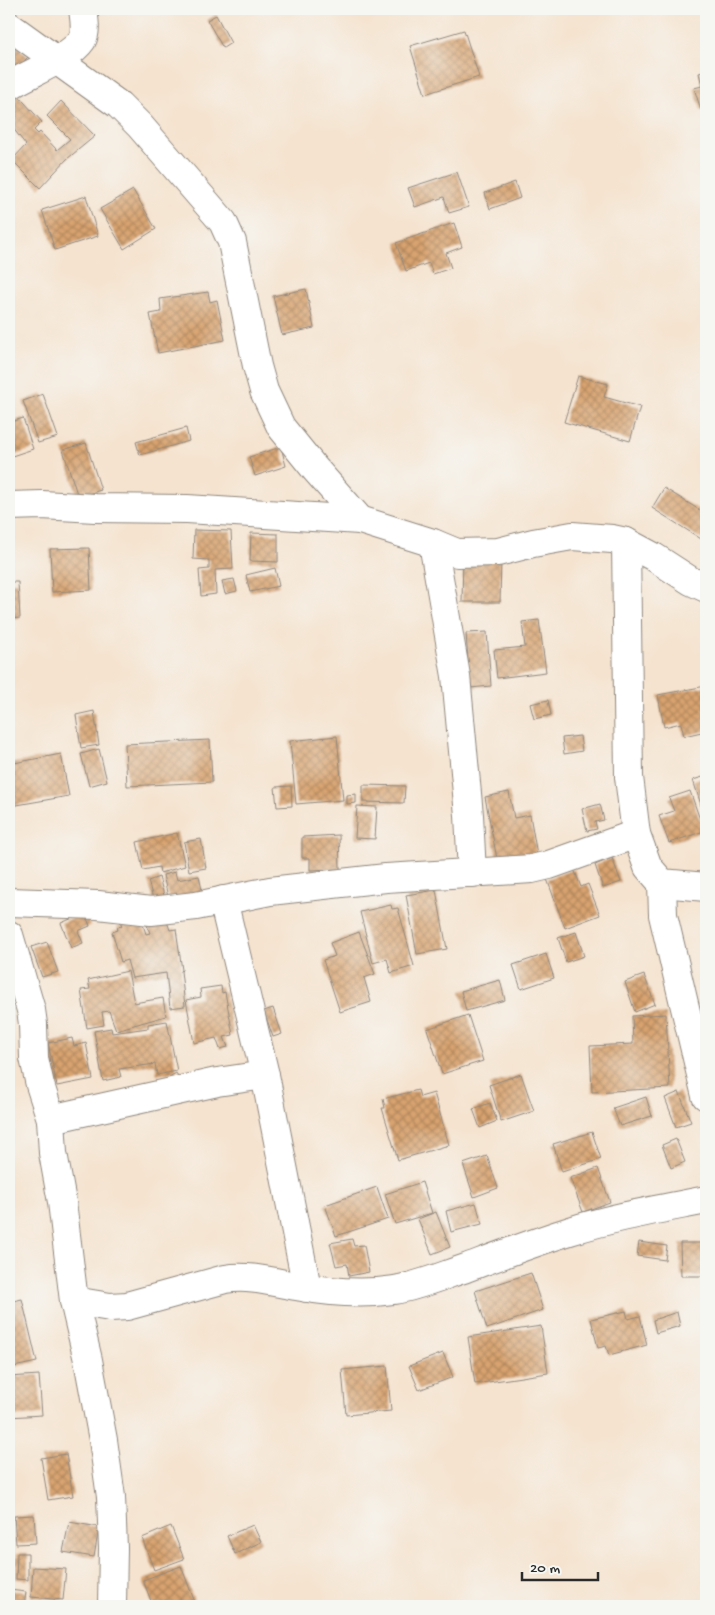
<svg xmlns="http://www.w3.org/2000/svg" width="715" height="1615" font-family="'Gochi Hand',sans-serif">
  <defs>
    <pattern id="building-cross-hatch" width="8" height="8" patternUnits="userSpaceOnUse" patternTransform="scale(1.25)"><rect width="8" height="8" fill="#d8a36f"/><path d="M0 0l8 8M0 8l8-8" fill="none" stroke="#af855b"/></pattern>
  </defs>
  <rect width="100%" height="100%" fill="#f6f6f2"/>
  <filter id="ink" filterUnits="userSpaceOnUse"><feTurbulence type="fractalNoise" baseFrequency=".02" numOctaves="2"/><feDisplacementMap in="SourceGraphic" scale="10" xChannelSelector="R" yChannelSelector="G"/><feConvolveMatrix kernelMatrix="1 2 1 2 8 2 1 2 1" color-interpolation-filters="sRGB"/></filter>
  <filter id="wash" filterUnits="userSpaceOnUse"><feTurbulence type="fractalNoise" baseFrequency=".0096" numOctaves="4" result="noise"/><feDisplacementMap in="SourceGraphic" scale="20" xChannelSelector="R" yChannelSelector="G"/><feGaussianBlur stdDeviation="1.12" result="paint"/><feColorMatrix in="noise" values="0 0 0 0 0 0 0 0 0 0 0 0 0 0 0 0 0 1.4 0 .05"/><feComposite in="paint" operator="in"/></filter>
  <g filter="url(#wash)">
    <rect width="100%" height="100%" fill="#f5e3cf"/>
    <g id="blocks">
      <g fill="url(#building-cross-hatch)">
        <polygon points="216,15 231,43 223,48 207,20"/>
        <polygon points="464,30 479,77 425,94 410,46"/>
        <polygon points="9,38 28,57 9,76"/>
        <polygon points="706,71 706,109 701,110 694,88 702,86 699,73"/>
        <polygon points="15,92 42,122 34,130 38,134 40,132 57,150 70,139 47,116 61,101 95,136 67,159 40,188 12,160 26,145 9,123 9,115 15,108 9,100 9,97"/>
        <polygon points="457,172 469,207 449,213 444,197 415,207 408,188"/>
        <polygon points="515,182 520,198 490,209 485,193"/>
        <polygon points="133,190 156,229 124,249 100,209"/>
        <polygon points="86,196 98,236 55,250 42,210"/>
        <polygon points="454,223 462,247 446,253 451,268 433,274 429,263 406,271 396,243"/>
        <polygon points="306,289 314,328 282,335 273,296"/>
        <polygon points="208,292 210,302 217,300 225,340 158,353 150,314 161,312 160,299"/>
        <polygon points="578,376 608,384 604,397 640,407 630,441 564,422"/>
        <polygon points="43,394 58,437 38,443 23,401"/>
        <polygon points="23,418 33,449 9,457 9,423"/>
        <polygon points="186,428 189,441 140,455 136,442"/>
        <polygon points="86,443 101,490 78,497 63,450"/>
        <polygon points="281,447 286,466 255,476 249,457"/>
        <polygon points="664,488 706,514 706,542 652,508"/>
        <polygon points="194,530 231,531 233,569 215,570 216,594 201,596 199,570 209,569 209,560 193,559"/>
        <polygon points="251,533 278,534 278,562 250,561"/>
        <polygon points="89,548 91,590 52,592 50,549"/>
        <polygon points="463,557 501,557 500,602 462,602"/>
        <polygon points="275,568 279,586 250,592 246,575"/>
        <polygon points="234,579 237,591 225,594 222,581"/>
        <polygon points="9,582 18,582 20,618 9,619"/>
        <polygon points="539,620 546,672 497,678 494,650 525,647 522,622"/>
        <polygon points="487,632 491,686 470,688 466,633"/>
        <polygon points="706,686 706,731 684,736 681,723 664,727 658,695"/>
        <polygon points="548,700 551,715 534,719 530,704"/>
        <polygon points="94,711 99,745 81,748 76,715"/>
        <polygon points="337,736 343,800 296,804 290,741"/>
        <polygon points="580,736 582,751 564,754 562,738"/>
        <polygon points="210,740 212,782 127,786 125,744"/>
        <polygon points="99,749 107,781 89,786 81,754"/>
        <polygon points="61,754 69,796 11,806 9,792 9,764"/>
        <polygon points="706,776 706,813 704,814 693,780"/>
        <polygon points="363,785 405,786 404,803 363,802"/>
        <polygon points="291,786 292,806 277,807 275,787"/>
        <polygon points="690,791 704,831 669,843 659,816 674,811 669,798"/>
        <polygon points="509,792 514,818 530,815 537,855 498,864 485,797"/>
        <polygon points="356,794 356,803 347,804 347,795"/>
        <polygon points="600,804 604,820 595,822 597,829 587,831 582,809"/>
        <polygon points="357,806 377,807 375,839 355,838"/>
        <polygon points="177,833 185,866 160,873 159,867 143,870 137,842"/>
        <polygon points="339,835 340,869 310,870 310,858 302,858 302,837"/>
        <polygon points="201,839 206,868 189,871 184,842"/>
        <polygon points="612,858 621,882 603,888 595,865"/>
        <polygon points="574,869 581,887 588,884 600,915 565,928 547,879"/>
        <polygon points="175,872 177,880 199,876 203,895 168,897 163,875"/>
        <polygon points="159,877 165,899 154,902 148,881"/>
        <polygon points="436,890 447,949 417,954 406,895"/>
        <polygon points="391,905 392,909 398,908 414,966 391,973 387,959 373,963 360,912"/>
        <polygon points="85,913 90,926 78,931 83,943 71,948 61,923"/>
        <polygon points="140,915 146,934 150,933 147,925 166,919 170,930 176,929 182,970 181,971 185,1006 170,1008 166,973 132,978 127,960 121,962 112,932 118,930 117,927 122,926 120,921"/>
        <polygon points="359,932 375,974 364,978 371,1002 340,1012 323,960 335,956 330,943"/>
        <polygon points="576,932 584,956 566,962 558,938"/>
        <polygon points="47,942 58,972 42,977 31,947"/>
        <polygon points="546,954 554,978 521,989 513,965"/>
        <polygon points="128,971 134,1003 163,998 166,1016 116,1030 109,1011 102,1012 104,1025 87,1028 81,990 90,989 88,980"/>
        <polygon points="644,975 655,1004 635,1012 625,982"/>
        <polygon points="500,980 505,1000 466,1011 461,991"/>
        <polygon points="221,986 222,993 225,992 233,1035 224,1037 228,1047 220,1049 216,1038 194,1043 186,1000 201,997 200,989"/>
        <polygon points="273,1008 282,1034 273,1037 264,1011"/>
        <polygon points="666,1014 670,1088 592,1092 590,1046 633,1044 632,1016"/>
        <polygon points="468,1015 483,1061 442,1074 427,1029"/>
        <polygon points="167,1021 177,1071 157,1075 155,1064 119,1069 121,1077 103,1081 94,1031 111,1028 112,1033 148,1028 148,1024"/>
        <polygon points="72,1038 74,1046 86,1043 93,1079 57,1086 48,1043"/>
        <polygon points="176,1073 183,1084 176,1088 169,1077"/>
        <polygon points="521,1074 534,1111 501,1122 489,1085"/>
        <polygon points="418,1090 420,1097 434,1093 449,1145 398,1160 382,1108 385,1108 383,1099"/>
        <polygon points="679,1092 691,1122 676,1127 665,1098"/>
        <polygon points="646,1097 652,1116 620,1126 613,1108"/>
        <polygon points="490,1103 497,1121 480,1128 473,1109"/>
        <polygon points="592,1132 601,1159 562,1172 553,1144"/>
        <polygon points="676,1139 685,1162 671,1168 662,1145"/>
        <polygon points="487,1156 498,1188 474,1197 463,1164"/>
        <polygon points="598,1168 610,1202 583,1212 570,1178"/>
        <polygon points="422,1182 432,1213 395,1224 385,1194"/>
        <polygon points="377,1187 388,1219 336,1236 325,1205"/>
        <polygon points="476,1203 482,1224 451,1232 446,1211"/>
        <polygon points="436,1212 450,1247 432,1254 418,1219"/>
        <polygon points="352,1239 354,1246 364,1245 369,1272 349,1276 347,1264 336,1266 330,1243"/>
        <polygon points="639,1242 667,1246 665,1260 637,1256"/>
        <polygon points="680,1243 706,1243 706,1276 681,1276"/>
        <polygon points="531,1273 543,1310 487,1329 475,1291"/>
        <polygon points="22,1299 37,1362 9,1368 9,1302"/>
        <polygon points="626,1311 628,1319 640,1316 647,1345 609,1355 606,1346 598,1348 591,1319"/>
        <polygon points="677,1312 680,1326 656,1333 653,1320"/>
        <polygon points="541,1326 548,1373 475,1384 468,1337"/>
        <polygon points="443,1353 453,1377 419,1390 409,1366"/>
        <polygon points="387,1366 391,1411 346,1415 342,1370"/>
        <polygon points="39,1375 42,1415 9,1417 9,1377"/>
        <polygon points="66,1454 73,1496 48,1500 41,1458"/>
        <polygon points="34,1515 36,1543 16,1544 14,1516"/>
        <polygon points="69,1522 99,1527 94,1557 63,1552"/>
        <polygon points="253,1525 261,1542 235,1554 227,1536"/>
        <polygon points="171,1526 184,1559 154,1570 142,1538"/>
        <polygon points="17,1553 28,1553 28,1580 16,1579"/>
        <polygon points="181,1566 194,1600 177,1606 153,1606 143,1580"/>
        <polygon points="33,1567 66,1569 63,1600 31,1597"/>
        <polygon points="9,1590 26,1592 24,1606 9,1606"/>
      </g>
    </g>
  </g>
  <g filter="url(#ink)">
    <use href="#blocks" fill-opacity="0" stroke="#90877d" stroke-width="1"/>
    <g fill="none" stroke-linecap="round" stroke-linejoin="round">
      <g stroke="#90877d" stroke-width="30">
        <g id="street">
          <polyline points="9,26 119,105 140,126 223,222 232,242 257,366 264,391 281,427 315,469 360,520 433,543 457,553 498,552 533,543 572,536 612,539 626,542 654,557 691,581 706,588"/>
          <path d="M 9,86 C 29,73 69,59 82,40 C 87,31 84,18 83,9"/>
          <polyline points="9,506 42,505 95,508 187,509 360,520"/>
          <polyline points="626,542 629,777 636,834 648,867 662,883 706,887"/>
          <polyline points="433,543 456,676 469,815 472,873"/>
          <polyline points="662,883 663,915 706,1096"/>
          <polyline points="223,900 265,1075 307,1288"/>
          <polyline points="9,902 98,905 151,911 196,906 270,891 386,878 532,869 549,865 636,834"/>
          <polyline points="9,935 31,1010 33,1024 34,1058 40,1085 51,1119 53,1153 62,1202 74,1301 88,1360 103,1440 111,1497 113,1548 112,1606"/>
          <polyline points="51,1119 217,1082 265,1075"/>
          <path d="M 74,1301 L 110,1307 L 127,1306 L 225,1279 C 250,1275 272,1282 296,1286 C 328,1292 362,1295 394,1290 C 419,1286 442,1276 466,1268 C 501,1255 535,1242 570,1231 C 614,1217 661,1209 706,1200"/>
        </g>
      </g>
      <use href="#street" stroke="#fff" stroke-width="28"/>
    </g>
  </g>
  <rect width="715" height="1615" fill="none" stroke="#f6f6f2" stroke-width="30"/>
  <path d="M522 1572v8h76v-8" fill="none" stroke="#2b2b2b" stroke-width="2.5"/>
  <text x="530" y="1572" font-size="15" fill="#2b2b2b" stroke="#f6f6f2" stroke-width="4" paint-order="stroke">20 m</text>
</svg>
